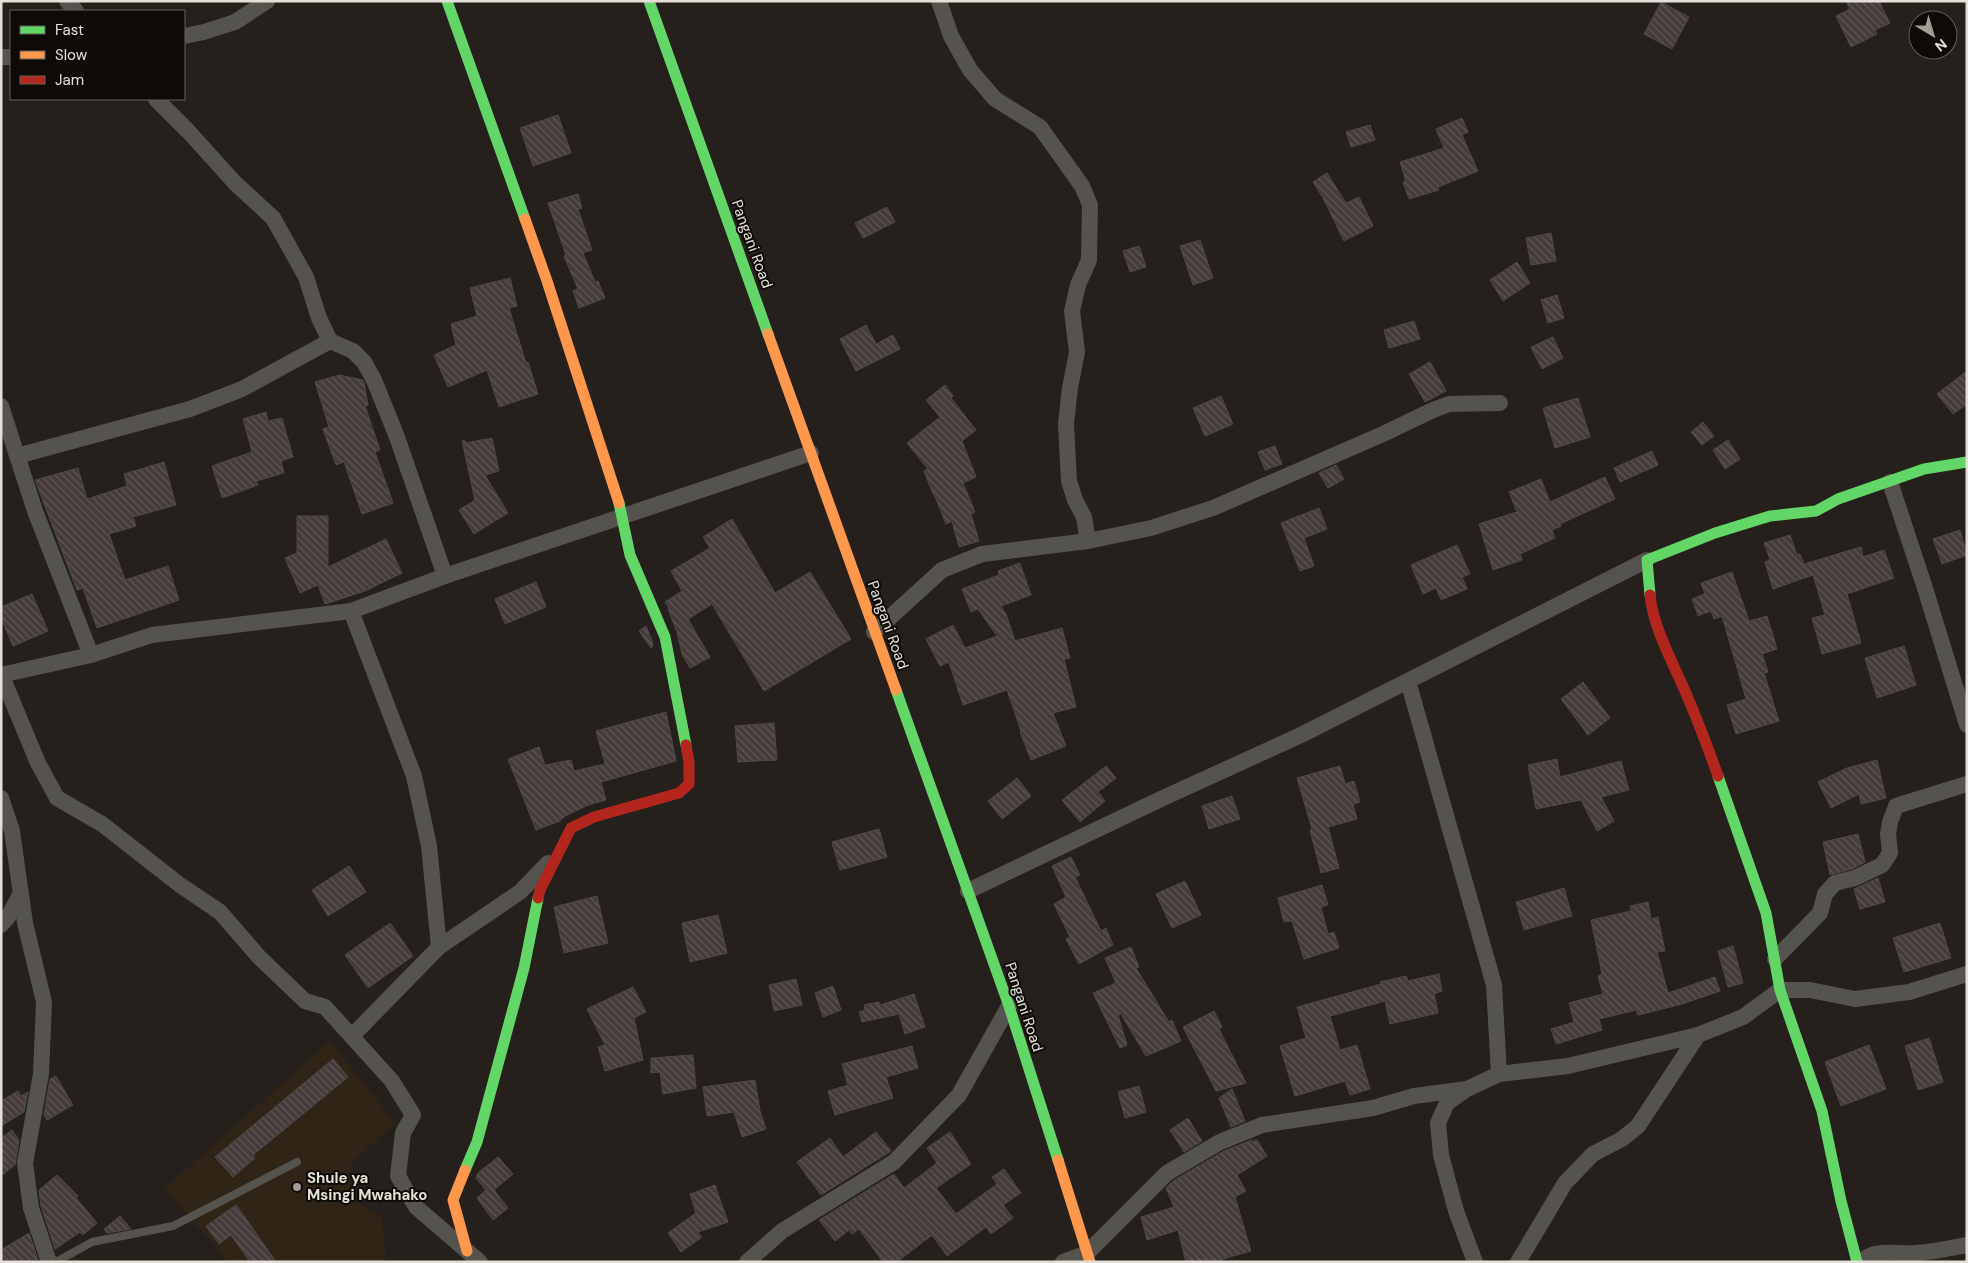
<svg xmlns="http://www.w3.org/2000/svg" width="1968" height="1263" font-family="'DM Sans',sans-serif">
  <defs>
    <pattern id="building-back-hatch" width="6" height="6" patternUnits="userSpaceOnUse" patternTransform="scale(1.25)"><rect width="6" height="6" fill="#443b3a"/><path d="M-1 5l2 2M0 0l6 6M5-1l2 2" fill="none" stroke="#5f5756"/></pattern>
  </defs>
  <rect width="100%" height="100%" fill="#25201b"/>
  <polygon fill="#302417" points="330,1041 395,1123 351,1164 349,1199 382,1216 386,1259 384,1262 226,1262 212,1241 193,1222 165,1188"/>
  <g fill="url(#building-back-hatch)" stroke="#4e4947">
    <polygon points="1846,1 1879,1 1890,23 1875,30 1877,34 1851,47 1836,16 1850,9"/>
    <polygon points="1661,2 1689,17 1672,49 1644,34"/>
    <polygon points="558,115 571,153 533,166 520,128"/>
    <polygon points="1462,118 1468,132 1462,135 1478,171 1438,187 1439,190 1409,199 1403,182 1406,181 1400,162 1444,148 1436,129"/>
    <polygon points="1370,125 1375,140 1351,147 1346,132"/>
    <polygon points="1327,173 1346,203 1359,197 1373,226 1344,241 1323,198 1313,182"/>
    <polygon points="578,194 582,208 578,209 592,250 583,253 595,282 598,281 605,298 579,308 573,291 578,289 564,256 566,255 548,203"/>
    <polygon points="887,207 895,222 863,238 855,223"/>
    <polygon points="1551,233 1556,261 1531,265 1526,238"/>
    <polygon points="1200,240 1213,278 1193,285 1180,246"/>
    <polygon points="1139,246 1146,267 1130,272 1123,251"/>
    <polygon points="1517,262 1530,283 1503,301 1490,280"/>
    <polygon points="510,278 517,306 509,308 526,363 528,362 538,394 499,407 487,370 448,387 434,355 456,345 451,324 477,316 470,288"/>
    <polygon points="1557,295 1564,318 1548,323 1541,300"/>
    <polygon points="1414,321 1420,339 1389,348 1384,330"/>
    <polygon points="866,325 876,344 893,335 900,349 856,371 840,339"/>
    <polygon points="1553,337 1563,358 1542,369 1531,347"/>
    <polygon points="1430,362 1446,391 1425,402 1409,374"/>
    <polygon points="1967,371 1967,404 1953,414 1937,394"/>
    <polygon points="339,375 363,380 364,382 368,405 365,406 380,450 375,452 393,503 362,514 344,462 336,465 323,429 329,427 315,382"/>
    <polygon points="945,385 953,396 951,398 976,430 962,441 976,477 963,483 975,512 971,514 979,541 959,547 952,521 946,524 934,494 933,494 924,471 928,469 907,443 940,417 926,400"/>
    <polygon points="1221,396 1233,424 1205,436 1193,408"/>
    <polygon points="1578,398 1590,437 1555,448 1543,408"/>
    <polygon points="266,412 268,421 282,418 293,457 281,461 284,473 256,481 258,485 222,498 212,466 252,452 243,419"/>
    <polygon points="1703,422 1714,436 1702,445 1691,432"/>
    <polygon points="492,438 499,471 485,475 508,513 474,534 459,510 475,500 462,441 464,440 466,443"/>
    <polygon points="1728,440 1740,459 1725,469 1713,450"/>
    <polygon points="1275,446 1282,464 1265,470 1258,452"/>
    <polygon points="1652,451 1658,465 1620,482 1614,468"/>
    <polygon points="164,462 176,505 133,517 136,526 109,534 125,580 168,566 179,600 97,628 83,588 77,590 35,480 78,468 87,499 127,486 124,474"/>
    <polygon points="1336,465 1344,479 1328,488 1319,473"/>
    <polygon points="1605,477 1615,499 1560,524 1561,526 1552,530 1555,538 1520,554 1522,560 1493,570 1479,524 1517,512 1509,492 1541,479 1550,502"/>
    <polygon points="1319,508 1327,529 1304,538 1314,566 1300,571 1281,523"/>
    <polygon points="297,516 328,516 328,567 386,539 402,573 365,591 325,604 318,585 300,593 285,558 297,553"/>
    <polygon points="732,519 775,593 810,572 851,639 764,691 712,604 688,619 710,657 690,668 682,654 677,632 668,609 669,608 665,602 682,591 671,571 710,548 703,537"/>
    <polygon points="1960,530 1967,555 1942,564 1933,539"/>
    <polygon points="1790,535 1797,555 1800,554 1804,564 1861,547 1863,557 1884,550 1894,578 1847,594 1861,643 1822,654 1812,618 1825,615 1813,575 1773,589 1765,562 1770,560 1764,543"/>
    <polygon points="1457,545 1470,574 1462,577 1467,589 1441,600 1436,588 1423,594 1411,565"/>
    <polygon points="1020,563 1031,595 1001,606 1006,614 1015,641 1062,628 1070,658 1064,659 1076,707 1053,713 1066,746 1031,760 1020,732 1021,731 1007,690 963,705 949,662 940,666 926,639 953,625 965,648 997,636 978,609 971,612 962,589 999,575 998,571"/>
    <polygon points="1732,572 1749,621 1767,616 1777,649 1762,654 1768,672 1764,673 1779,721 1736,734 1727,705 1746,699 1722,616 1714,619 1711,611 1698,616 1692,599 1705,594 1701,583"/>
    <polygon points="536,582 546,607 505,624 495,599"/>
    <polygon points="32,594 48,631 13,646 1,618 1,607"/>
    <polygon points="646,626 652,641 653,646 651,648 639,631"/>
    <polygon points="1904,646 1916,685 1877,698 1865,658"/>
    <polygon points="1583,682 1610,718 1588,735 1561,699"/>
    <polygon points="666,712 676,761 601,782 606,800 588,805 565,816 560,821 536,830 508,759 539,747 545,765 571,760 574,771 605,764 596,731"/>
    <polygon points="774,723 777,760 738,762 735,726"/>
    <polygon points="1557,759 1560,777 1621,761 1629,790 1601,797 1614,821 1597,831 1581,800 1536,809 1528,765"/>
    <polygon points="1877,760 1886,798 1861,804 1859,794 1831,808 1818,782 1847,768"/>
    <polygon points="1106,766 1116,778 1098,792 1105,801 1080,822 1062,800"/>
    <polygon points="1340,766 1345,784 1354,781 1360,802 1353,804 1357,819 1328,827 1339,868 1321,873 1310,830 1312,829 1297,778"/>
    <polygon points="1017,778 1031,796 1002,819 988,801"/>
    <polygon points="1232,796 1240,819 1209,829 1202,806"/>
    <polygon points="879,829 887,857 840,870 832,842"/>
    <polygon points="1858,834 1865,862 1852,869 1830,875 1823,842"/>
    <polygon points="1071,857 1080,875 1075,877 1101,931 1106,928 1113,945 1079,964 1066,939 1070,937 1054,904 1066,897 1052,866"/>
    <polygon points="349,866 366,892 328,916 312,890"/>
    <polygon points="1878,878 1885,902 1860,909 1854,889"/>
    <polygon points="1185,881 1201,915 1172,928 1156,894"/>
    <polygon points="1322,885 1328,905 1321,907 1328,934 1334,932 1339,948 1304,959 1292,921 1284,922 1278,898"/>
    <polygon points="1564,888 1572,916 1524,930 1516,902"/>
    <polygon points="597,896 608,943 564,953 554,907"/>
    <polygon points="1648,902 1651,919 1658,917 1665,951 1657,952 1668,993 1715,977 1720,991 1682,1004 1638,1015 1636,1010 1599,1019 1602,1030 1556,1044 1551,1029 1574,1022 1569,1003 1603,994 1598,976 1602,974 1591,920 1631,911 1630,906"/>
    <polygon points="718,915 727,953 690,962 682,923"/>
    <polygon points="390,923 413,956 368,988 345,955"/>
    <polygon points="1940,923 1951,958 1904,972 1893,938"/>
    <polygon points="1733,946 1743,983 1728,987 1718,951"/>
    <polygon points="1131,947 1139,967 1136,968 1169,1022 1172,1020 1181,1041 1146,1056 1121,1014 1118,1015 1127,1045 1120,1048 1093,993 1116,983 1105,958"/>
    <polygon points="1439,974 1442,991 1434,994 1438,1013 1390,1024 1385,1001 1330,1016 1340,1050 1357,1045 1370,1089 1350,1095 1345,1081 1295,1096 1280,1046 1306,1038 1297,1007 1381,984 1380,982 1406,976 1408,981"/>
    <polygon points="796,979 802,1005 774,1011 769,985"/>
    <polygon points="833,986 841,1010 823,1017 815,993"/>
    <polygon points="633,987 646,1012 634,1018 643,1060 605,1071 598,1047 605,1045 587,1009"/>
    <polygon points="914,994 925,1027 905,1034 899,1014 862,1022 859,1012 865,1010 864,1005 879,1002 880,1005"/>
    <polygon points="1214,1011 1222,1027 1219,1029 1246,1083 1216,1091 1183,1027"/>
    <polygon points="1929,1038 1943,1082 1918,1090 1905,1046"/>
    <polygon points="1869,1045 1886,1089 1841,1106 1825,1062"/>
    <polygon points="912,1046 918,1068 886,1077 893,1098 835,1115 828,1091 848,1085 842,1064"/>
    <polygon points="693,1055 696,1088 663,1094 660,1072 651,1073 651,1058"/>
    <polygon points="333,1059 348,1077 253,1155 255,1158 233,1177 215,1157"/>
    <polygon points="56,1076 73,1105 47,1120 44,1115 50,1079"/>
    <polygon points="755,1080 760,1111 766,1129 742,1137 734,1112 707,1116 703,1087"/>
    <polygon points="1139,1086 1146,1112 1125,1118 1118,1092"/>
    <polygon points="1232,1089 1245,1121 1231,1127 1219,1098"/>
    <polygon points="18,1091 21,1096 28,1092 24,1112 1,1126 1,1101"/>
    <polygon points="1188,1118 1202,1141 1184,1152 1170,1130"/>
    <polygon points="12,1130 19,1140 15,1165 1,1176 1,1138"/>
    <polygon points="876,1132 891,1151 821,1195 797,1162 830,1138 843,1157"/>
    <polygon points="950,1132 971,1164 936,1188 956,1214 997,1184 992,1177 1004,1169 1021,1193 1003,1205 1013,1218 991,1234 986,1227 947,1256 932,1235 897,1262 883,1262 859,1229 852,1234 849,1230 835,1241 819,1220 894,1174 904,1188 937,1163 927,1148"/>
    <polygon points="1252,1140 1253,1142 1257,1140 1267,1156 1237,1175 1246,1191 1235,1197 1251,1251 1220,1260 1221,1262 1186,1262 1178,1230 1147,1240 1141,1217 1174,1207 1166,1188 1173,1181 1224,1151"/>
    <polygon points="498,1157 513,1174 494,1190 508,1208 493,1220 477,1198 486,1190 476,1178 478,1173"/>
    <polygon points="57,1175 78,1196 76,1198 97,1223 83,1235 80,1232 55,1249 41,1206 39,1190"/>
    <polygon points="715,1185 728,1222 698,1232 702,1237 681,1252 668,1233 696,1213 690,1194"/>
    <polygon points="236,1205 249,1223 276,1262 250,1262 231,1235 219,1244 206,1226"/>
    <polygon points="120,1216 131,1229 107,1233 104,1229"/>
    <polygon points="29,1233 38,1260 1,1262 1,1250"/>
  </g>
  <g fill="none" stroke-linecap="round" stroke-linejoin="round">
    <polyline stroke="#54534d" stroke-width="8" points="56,1262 92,1242 173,1226 297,1162"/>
    <g stroke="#54534d" stroke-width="16">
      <polyline points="67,1 76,11"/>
      <polyline points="939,1 951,36 970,70 995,99 1040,127 1082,186 1090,205 1089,260 1078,285 1072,311 1077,352 1070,388 1066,424 1069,481 1075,500 1084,517 1088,541"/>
      <polyline points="184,36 204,32 235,22 267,1"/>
      <polyline points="1,57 11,57"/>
      <polyline points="156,99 188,131 235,183 273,218 306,277 319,318 330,341 353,351 364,362 374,380 397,437 445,576"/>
      <polyline points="1,406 35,511 91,655"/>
      <polyline points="17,456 190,409 242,389 330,341"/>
      <polyline points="1890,482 1924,585 1967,725"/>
      <polyline points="351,611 414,776 429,846 439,947"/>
      <polyline points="874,632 942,570 982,554 1088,541 1151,528 1213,508 1383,434 1433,410 1449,404 1500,403"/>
      <polyline points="1,674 38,763 57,798 102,824 180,885 220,912 259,957 305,1001 325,1007 392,1081 413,1115 403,1133 398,1176 416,1207 480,1262"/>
      <polyline points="1,675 91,655 152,635 351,611 445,576 811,453"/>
      <polyline points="1408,681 1494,985 1499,1074"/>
      <polyline points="1,798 12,831 25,923 44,1002 41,1074 25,1163 31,1208 49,1262"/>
      <polyline points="968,891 1163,798 1301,735 1647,560"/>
      <polyline points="1,925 8,917 21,893"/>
      <polyline points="1775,959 1820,913 1825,894 1835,883 1855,878 1882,865 1890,853 1888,834 1890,822 1896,806 1967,784"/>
      <polyline points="352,1036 439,947 520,892 548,863"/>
      <polyline points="747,1262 782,1231 894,1162 959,1095 1009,1006"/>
      <polyline points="1063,1262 1087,1253 1167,1173 1220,1142 1262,1125 1373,1108 1414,1096 1467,1089"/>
      <polyline points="1475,1262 1456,1211 1441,1155 1438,1123 1447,1103 1467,1089 1499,1074 1568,1066 1698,1035"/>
      <polyline points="1518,1262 1565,1183 1593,1154 1622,1139 1638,1126 1698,1035 1743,1017 1780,990 1810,990 1855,999 1909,992 1967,974"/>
      <path d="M 1861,1262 C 1875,1247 1897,1255 1916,1253 C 1933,1252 1950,1248 1967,1245"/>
    </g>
    <g stroke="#63d668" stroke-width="11">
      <polyline points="447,1 525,219"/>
      <polyline points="649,1 768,334"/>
      <polyline points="619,503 630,555 665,637 686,745"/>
      <polyline points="1650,595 1647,560 1715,533 1770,516 1816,511 1838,499 1924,469 1967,462"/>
      <polyline points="896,690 1009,1006 1058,1160"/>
      <polyline points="1718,776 1766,913 1780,990 1822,1111 1841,1201 1857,1262"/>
      <polyline points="465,1170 477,1142 524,968 538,898"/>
    </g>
    <g stroke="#ff974d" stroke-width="11">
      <polyline points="525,219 547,281 619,503"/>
      <polyline points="768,334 896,690"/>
      <polyline points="1058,1160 1090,1262"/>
      <polyline points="465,1170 453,1200 467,1251"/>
    </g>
    <g stroke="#b3261e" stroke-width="11">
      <path d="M 1650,595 C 1653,625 1669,655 1681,682 C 1695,713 1707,745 1718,776"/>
      <polyline points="538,898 540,890 571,828 594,817 679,793 689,784 689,762 686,745"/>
    </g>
  </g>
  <circle fill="#a29c96" stroke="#0e0b07" stroke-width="2" cx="297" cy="1187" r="5"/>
  <g text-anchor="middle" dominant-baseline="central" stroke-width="4" stroke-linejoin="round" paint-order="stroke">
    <g font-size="15" fill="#e5dfd9" stroke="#0e0b07">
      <text transform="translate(752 244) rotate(70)">Pangani Road</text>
      <text transform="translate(888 625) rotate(70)">Pangani Road</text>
      <text transform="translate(1024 1007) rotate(72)">Pangani Road</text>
    </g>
    <g font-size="15" font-weight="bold" fill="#e5dfd9" stroke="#0e0b07" text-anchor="start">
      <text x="307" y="1178">Shule ya<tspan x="307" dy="17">Msingi Mwahako</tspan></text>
    </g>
  </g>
  <rect width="1968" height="1263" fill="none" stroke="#e5dfd9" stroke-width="5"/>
  <rect x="10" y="10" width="175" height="90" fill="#0e0b07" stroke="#64605b"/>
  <rect x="20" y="26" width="25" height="8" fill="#63d668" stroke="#64605b"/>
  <text x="55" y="35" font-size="15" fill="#e5dfd9">Fast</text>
  <rect x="20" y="51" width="25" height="8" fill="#ff974d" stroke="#64605b"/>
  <text x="55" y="60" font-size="15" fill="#e5dfd9">Slow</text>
  <rect x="20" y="76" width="25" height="8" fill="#b3261e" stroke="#64605b"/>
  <text x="55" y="85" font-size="15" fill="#e5dfd9">Jam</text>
  <g transform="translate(1933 35) rotate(142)"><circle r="24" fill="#0e0b07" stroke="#64605b"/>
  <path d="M0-4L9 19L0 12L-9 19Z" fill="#a29c96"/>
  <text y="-8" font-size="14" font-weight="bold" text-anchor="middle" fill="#e5dfd9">N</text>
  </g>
</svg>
